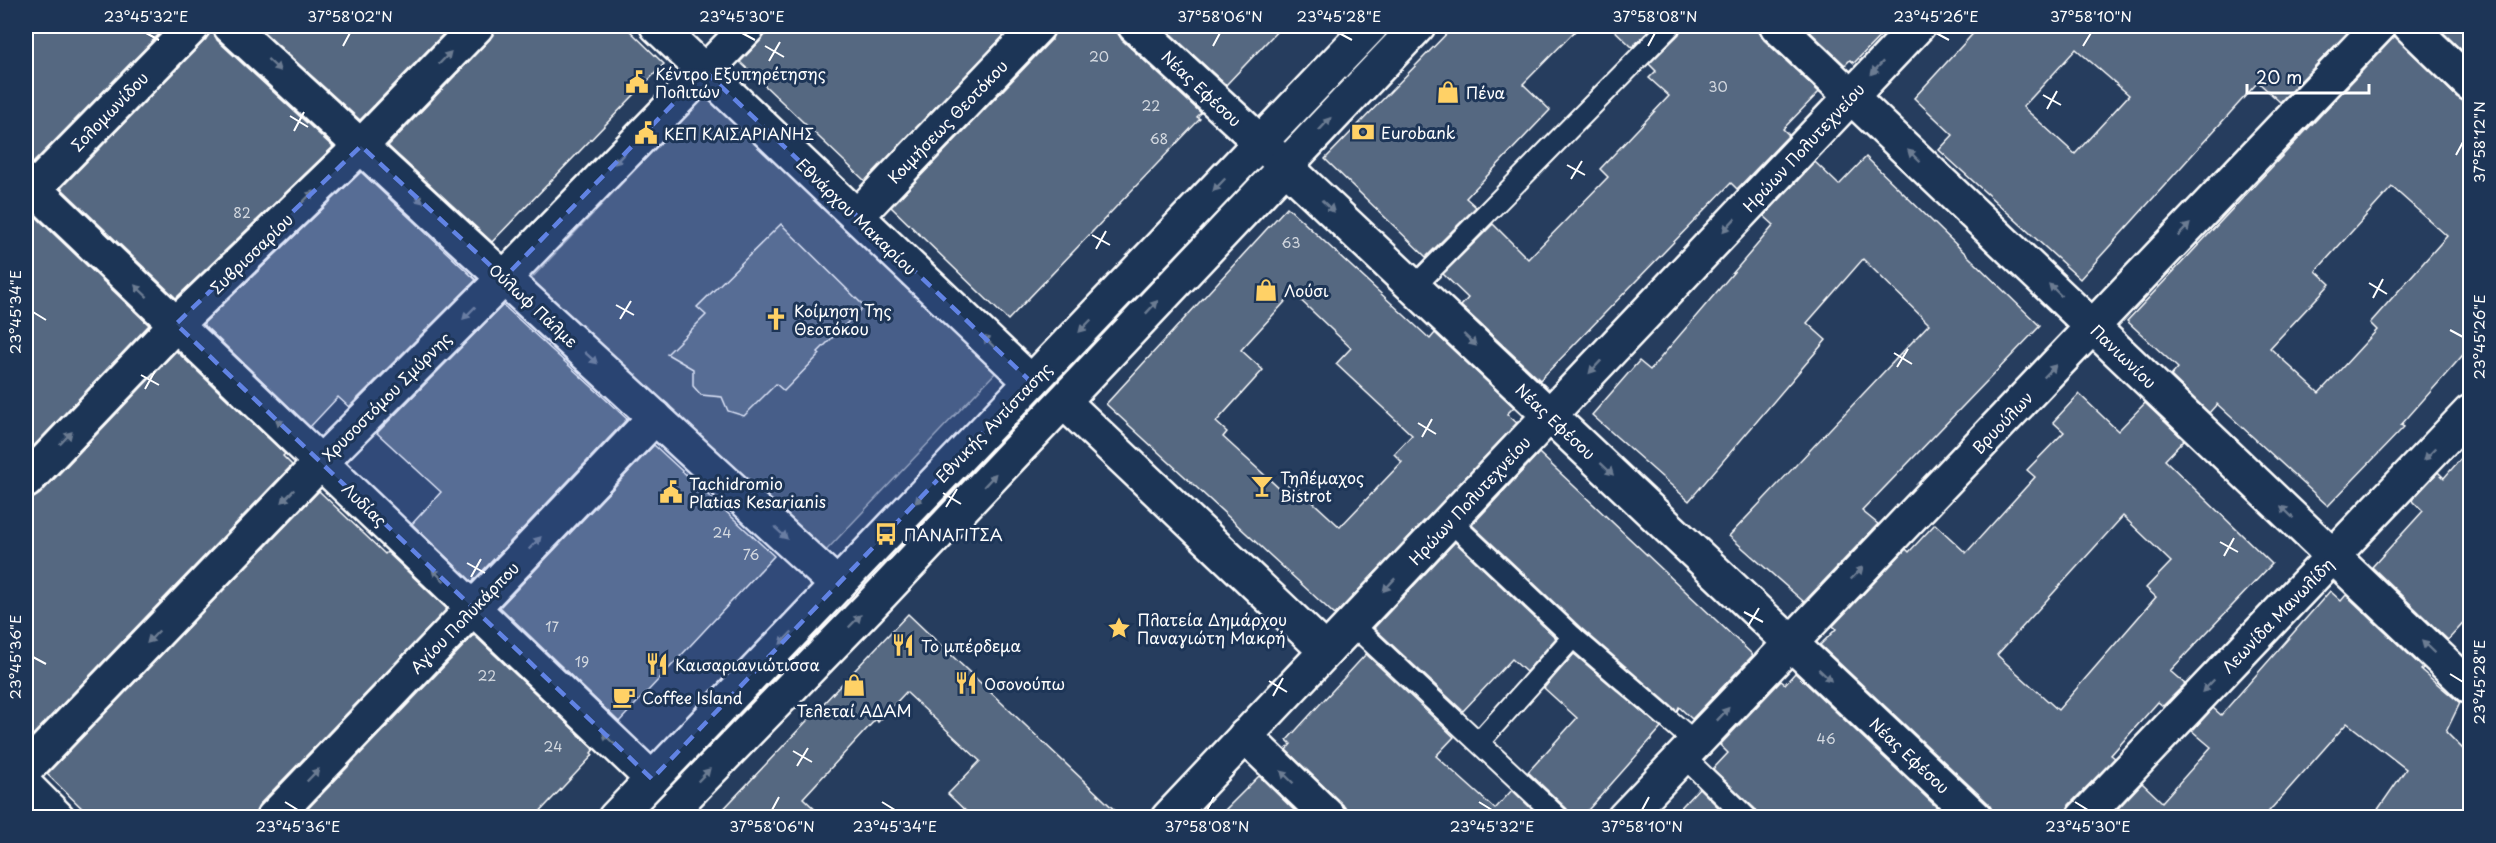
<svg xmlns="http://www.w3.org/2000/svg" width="2496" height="843" font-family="'Playpen Sans',sans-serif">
  <rect width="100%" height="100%" fill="#263d5e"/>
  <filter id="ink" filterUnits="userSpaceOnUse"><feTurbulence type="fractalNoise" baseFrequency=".0167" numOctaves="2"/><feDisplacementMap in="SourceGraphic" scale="12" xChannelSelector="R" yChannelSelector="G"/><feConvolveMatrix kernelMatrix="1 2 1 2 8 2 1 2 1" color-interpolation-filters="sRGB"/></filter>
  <g filter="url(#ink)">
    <polygon fill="#425672" stroke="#a0aab8" stroke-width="1.5" points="707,94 997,371 819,558 529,281"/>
    <g fill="#556781" stroke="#fff" stroke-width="1.5" fill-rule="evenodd">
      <polygon points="26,26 167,26 32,164 26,163"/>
      <polygon points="211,26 217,40 333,147 176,298 61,188 206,39"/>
      <polygon points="257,26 451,26 360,120"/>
      <polygon points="495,26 625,26 664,64 492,242 388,146 490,39"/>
      <polygon points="771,26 1013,26 865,181 740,62 762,39"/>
      <polygon points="1056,26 1117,26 1117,32 1122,40 1201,113 1197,117 1200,119 1008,320 891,207 1052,39"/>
      <polygon points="1162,26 1282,26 1226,85"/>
      <polygon points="1454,26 1580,26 1523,84 1550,110 1466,198 1476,207 1426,257 1325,159"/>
      <polygon points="1610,26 1654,26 1632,47"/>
      <polygon points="1682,26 1759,26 1759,32 1764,40 1819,92 1783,129 1789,135 1737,189 1731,183 1540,380 1461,306 1468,298 1443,274 1493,224 1528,259 1608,177 1600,169 1669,96 1649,78 1656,71 1649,64 1679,34"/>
      <polygon points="1804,26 1890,26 1854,63 1850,60 1845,65"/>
      <path d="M 1980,26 L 2354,26 L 2280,102 L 2258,82 L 2080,279 L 1939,150 L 1953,135 L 1914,98 ZM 2076,49 L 2129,95 L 2075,154 L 2023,107 Z"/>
      <polygon points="2436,26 2470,26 2470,58"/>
      <path d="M 2395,36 L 2457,97 L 2470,102 L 2470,347 L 2401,425 L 2404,427 L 2328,506 L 2217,404 L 2209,413 L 2171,376 L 2178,368 L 2127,321 ZM 2392,187 L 2447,236 L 2370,323 L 2377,330 L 2319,393 L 2270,348 L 2330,284 L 2316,271 Z"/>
      <polygon points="1866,157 2040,326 1862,511 1878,524 1804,602 1729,536 1929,324 1863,259 1807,323 1826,340 1689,501 1592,415 1639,361 1650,370 1774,225 1764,216 1815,162 1839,185"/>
      <polygon points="361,172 476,280 349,407 338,397 310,427 203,324"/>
      <path d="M 1287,207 L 1430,339 L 1435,333 L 1514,407 L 1507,414 L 1517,423 L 1335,615 L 1106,404 ZM 1293,293 L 1351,348 L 1336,364 L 1412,435 L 1394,454 L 1402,462 L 1340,527 L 1291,482 L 1282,491 L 1223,437 L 1227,432 L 1216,422 L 1263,370 L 1241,350 Z"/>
      <polygon points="33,214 149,325 26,454 26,215"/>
      <polygon points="781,224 864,306 818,352 820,354 784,391 776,384 744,416 728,411 722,397 701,395 693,386 693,369 667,354 706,315 697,307"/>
      <polygon points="503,305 627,419 472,582 412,524 441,492 377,433"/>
      <polygon points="176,351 285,454 283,456 292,465 26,742 26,499 32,499 40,494"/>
      <path d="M 2079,394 L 2118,431 L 2145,403 L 2184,440 L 2165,460 L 2272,564 L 2170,671 L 2185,684 L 2163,706 L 2158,702 L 2111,755 L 2115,758 L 2069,805 L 2065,818 L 1994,818 L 1989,804 L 1820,645 L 1836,629 L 1833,626 L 1906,549 L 1909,552 L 1935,524 L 1966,553 L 2035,477 L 2027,470 L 2064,432 L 2053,422 ZM 2123,516 L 2171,562 L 2146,588 L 2156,597 L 2058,710 L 1997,655 Z"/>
      <polygon points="654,445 774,556 619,722 500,607"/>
      <polygon points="2470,448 2470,616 2448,640 2372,567 2423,511 2412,500 2438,472 2444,478"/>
      <polygon points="1539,453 1753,655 1692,719 1679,707 1677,711 1581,628 1472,525"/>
      <polygon points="319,491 385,554 387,552 447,609 259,805 255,818 92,818 47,774"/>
      <polygon points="1455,542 1556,638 1526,672 1512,659 1463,711 1374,628"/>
      <polygon points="2330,591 2341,601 2346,595 2423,668 2421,670 2460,703 2446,732 2470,756 2470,818 2372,818 2406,769 2347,723 2263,818 2109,818 2142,783 2162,802 2211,747 2192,731 2213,708 2221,715"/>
      <polygon points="908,614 986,688 1123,818 973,818 948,794 980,761 906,692 878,722 876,719 803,798 824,818 715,818"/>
      <polygon points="474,635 594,749 591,753 593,755 534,818 299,818"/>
      <polygon points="1366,654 1454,737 1436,756 1495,809 1512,790 1541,818 1348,818 1343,805 1286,750 1291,744 1287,740"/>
      <polygon points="1574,654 1661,728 1581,818 1571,818 1567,809 1528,772 1577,718 1544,688"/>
      <polygon points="1795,673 1948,818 1759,818 1755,809 1713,769 1728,753 1720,745 1781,681 1785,684"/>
      <polygon points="1259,776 1302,818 1217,818"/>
      <polygon points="1699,788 1729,818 1671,818"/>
    </g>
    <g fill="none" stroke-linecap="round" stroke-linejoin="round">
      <g stroke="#fff" stroke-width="24">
        <g id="lane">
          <polyline points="1414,287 1670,26"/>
          <polyline points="1449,520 1573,637 1696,743"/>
          <polyline points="1352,624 1559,818"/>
          <polyline points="1479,742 1573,637"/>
          <polyline points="1683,756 1747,818"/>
        </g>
      </g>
      <g stroke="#fff" stroke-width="38">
        <g id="street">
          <polyline points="230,26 837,585"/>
          <polyline points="657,26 1031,382"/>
          <polyline points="1777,26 2470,687"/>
          <polyline points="2410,26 2470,84"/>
          <polyline points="1260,142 1976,818"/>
          <polyline points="26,181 652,779"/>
          <polyline points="26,197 193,26"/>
          <polyline points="857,216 1038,26"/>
          <polyline points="1064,402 1326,651"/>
          <polyline points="26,481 176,324 361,146 477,26"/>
          <polyline points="1245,736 1330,818"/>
          <polyline points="26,769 321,462 504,278 749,26"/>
          <polyline points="26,786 58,818"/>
          <polyline points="273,818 655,417"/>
          <polyline points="1168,818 1918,26"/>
          <polyline points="1624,818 2379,26"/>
          <polyline points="2083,818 2470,412"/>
        </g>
      </g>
      <g stroke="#fff" stroke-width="38">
        <g id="secondary">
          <polyline points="1135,26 1260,142"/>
          <polyline points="615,818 1371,26"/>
          <polyline points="664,818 868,608 1418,26"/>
        </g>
      </g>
      <use href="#lane" stroke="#1d3557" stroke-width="20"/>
      <use href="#street" stroke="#1d3557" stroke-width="33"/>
      <use href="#secondary" stroke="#1d3557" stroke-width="33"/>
    </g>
    <defs><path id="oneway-solid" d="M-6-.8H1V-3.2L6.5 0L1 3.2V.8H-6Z" transform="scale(1.5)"/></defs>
    <g fill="#6c7c92">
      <use href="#oneway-solid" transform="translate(445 58) rotate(-46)"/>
      <use href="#oneway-solid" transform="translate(274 65) rotate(43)"/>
      <use href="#oneway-solid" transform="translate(1877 68) rotate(133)"/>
      <use href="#oneway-solid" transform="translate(1325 124) rotate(-47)"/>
      <use href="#oneway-solid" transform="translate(1914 156) rotate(-136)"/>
      <use href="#oneway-solid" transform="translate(620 158) rotate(134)"/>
      <use href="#oneway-solid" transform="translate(1219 185) rotate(134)"/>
      <use href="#oneway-solid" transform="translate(308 197) rotate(-44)"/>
      <use href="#oneway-solid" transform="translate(417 197) rotate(43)"/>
      <use href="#oneway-solid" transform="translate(1328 206) rotate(43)"/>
      <use href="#oneway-solid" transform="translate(1729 225) rotate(133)"/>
      <use href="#oneway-solid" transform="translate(2184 230) rotate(-46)"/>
      <use href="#oneway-solid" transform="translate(2055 290) rotate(-136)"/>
      <use href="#oneway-solid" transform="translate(141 291) rotate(-137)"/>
      <use href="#oneway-solid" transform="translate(1152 307) rotate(-47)"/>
      <use href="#oneway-solid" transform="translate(469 313) rotate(135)"/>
      <use href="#oneway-solid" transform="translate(1085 326) rotate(134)"/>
      <use href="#oneway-solid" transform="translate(1470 340) rotate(43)"/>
      <use href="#oneway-solid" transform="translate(989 342) rotate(-136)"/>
      <use href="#oneway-solid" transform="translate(591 358) rotate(42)"/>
      <use href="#oneway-solid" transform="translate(1595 367) rotate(133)"/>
      <use href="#oneway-solid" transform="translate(2050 371) rotate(-46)"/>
      <use href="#oneway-solid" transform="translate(282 425) rotate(-136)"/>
      <use href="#oneway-solid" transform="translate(66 438) rotate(-46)"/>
      <use href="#oneway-solid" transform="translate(2430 454) rotate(134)"/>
      <use href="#oneway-solid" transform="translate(1607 469) rotate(43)"/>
      <use href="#oneway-solid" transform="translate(990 480) rotate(-47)"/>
      <use href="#oneway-solid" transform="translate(288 496) rotate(134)"/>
      <use href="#oneway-solid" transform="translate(921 497) rotate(134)"/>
      <use href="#oneway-solid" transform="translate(2287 512) rotate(-136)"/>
      <use href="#oneway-solid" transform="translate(781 533) rotate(43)"/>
      <use href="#oneway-solid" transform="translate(535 543) rotate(-46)"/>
      <use href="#oneway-solid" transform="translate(1857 573) rotate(-46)"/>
      <use href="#oneway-solid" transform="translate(438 575) rotate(-136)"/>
      <use href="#oneway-solid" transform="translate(1389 585) rotate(133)"/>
      <use href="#oneway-solid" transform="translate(855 621) rotate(-46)"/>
      <use href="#oneway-solid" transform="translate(153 637) rotate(134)"/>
      <use href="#oneway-solid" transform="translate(786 638) rotate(134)"/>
      <use href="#oneway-solid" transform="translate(2428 647) rotate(-136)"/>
      <use href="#oneway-solid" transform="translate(1825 675) rotate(43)"/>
      <use href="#oneway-solid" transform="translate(2208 686) rotate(134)"/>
      <use href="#oneway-solid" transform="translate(1723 714) rotate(-47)"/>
      <use href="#oneway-solid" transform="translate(609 739) rotate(-136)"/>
      <use href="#oneway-solid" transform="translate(313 775) rotate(-46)"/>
      <use href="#oneway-solid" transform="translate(704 775) rotate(-46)"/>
      <use href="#oneway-solid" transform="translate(1287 777) rotate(-136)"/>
    </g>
  </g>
  <path fill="#6183e4" fill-opacity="0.2" stroke="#6183e4" stroke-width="4.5" stroke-dasharray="12 8" stroke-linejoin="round" d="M 705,71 L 1031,382 L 652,779 L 176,324 L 361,146 L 504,278 Z"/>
  <path fill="none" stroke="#fff" stroke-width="2" d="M 146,33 L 159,40M 742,33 L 755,40M 1339,33 L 1352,40M 1936,33 L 1949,40M 343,46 L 350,33M 765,46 L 784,57M 1213,46 L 1220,33M 1648,46 L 1655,33M 2083,46 L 2091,33M 769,61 L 780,42M 2043,95 L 2061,105M 2047,109 L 2057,91M 290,116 L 308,127M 294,131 L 304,112M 2456,155 L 2463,142M 1567,165 L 1585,175M 1571,179 L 1582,161M 1092,235 L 1110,245M 1096,249 L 1106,231M 2369,283 L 2387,294M 2373,298 L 2383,279M 616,305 L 634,315M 33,312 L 46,320M 620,319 L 631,301M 2450,330 L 2463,337M 1894,353 L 1912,364M 1897,367 L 1908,349M 141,375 L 159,385M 145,389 L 155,371M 1418,423 L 1436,434M 1422,437 L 1432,419M 943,493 L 961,504M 946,507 L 957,489M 2220,542 L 2238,552M 2224,556 L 2234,538M 467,563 L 485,573M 471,577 L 481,559M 1744,612 L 1763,622M 1748,626 L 1759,608M 33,657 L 46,664M 2450,674 L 2463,682M 1269,681 L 1287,692M 1273,696 L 1283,678M 793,751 L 812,762M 797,766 L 808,748M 285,802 L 298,810M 882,802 L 895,810M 1479,802 L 1492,810M 2075,802 L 2088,810M 772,810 L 779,797M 1207,810 L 1214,797M 1642,810 L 1649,797"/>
  <defs>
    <g id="civic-bare" transform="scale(1.8)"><path d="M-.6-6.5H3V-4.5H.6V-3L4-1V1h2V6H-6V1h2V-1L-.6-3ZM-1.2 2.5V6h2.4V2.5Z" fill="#ffd166" stroke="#1d3557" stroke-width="2.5" paint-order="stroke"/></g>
    <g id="shop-bare" transform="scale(1.8)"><path d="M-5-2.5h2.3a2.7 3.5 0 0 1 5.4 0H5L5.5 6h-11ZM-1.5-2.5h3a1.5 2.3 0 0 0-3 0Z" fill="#ffd166" stroke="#1d3557" stroke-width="2.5" paint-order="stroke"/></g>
    <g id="bank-bare" transform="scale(1.8)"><path d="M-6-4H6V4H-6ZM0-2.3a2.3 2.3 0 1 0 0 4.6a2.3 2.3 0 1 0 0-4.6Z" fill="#ffd166" stroke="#1d3557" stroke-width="2.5" paint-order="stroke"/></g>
    <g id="church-bare" transform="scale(1.8)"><path d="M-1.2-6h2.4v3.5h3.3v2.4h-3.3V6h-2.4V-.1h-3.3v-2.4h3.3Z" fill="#ffd166" stroke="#1d3557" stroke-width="2.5" paint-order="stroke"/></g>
    <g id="bar-bare" transform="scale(1.8)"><path d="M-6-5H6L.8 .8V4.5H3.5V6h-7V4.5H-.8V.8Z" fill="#ffd166" stroke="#1d3557" stroke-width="2.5" paint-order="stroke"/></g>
    <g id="bus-bare" transform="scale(1.8)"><path d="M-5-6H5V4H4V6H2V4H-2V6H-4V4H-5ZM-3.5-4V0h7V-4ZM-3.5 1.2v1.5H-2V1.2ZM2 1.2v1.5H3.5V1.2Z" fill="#ffd166" stroke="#1d3557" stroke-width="2.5" paint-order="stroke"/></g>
    <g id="sight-bare" transform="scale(1.8)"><path d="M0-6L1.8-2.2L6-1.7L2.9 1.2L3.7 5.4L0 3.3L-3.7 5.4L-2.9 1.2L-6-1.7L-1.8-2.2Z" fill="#ffd166" stroke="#1d3557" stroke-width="2.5" paint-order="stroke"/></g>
    <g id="restaurant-bare" transform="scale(1.8)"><path d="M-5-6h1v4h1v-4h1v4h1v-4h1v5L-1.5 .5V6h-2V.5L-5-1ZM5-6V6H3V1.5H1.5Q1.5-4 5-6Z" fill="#ffd166" stroke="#1d3557" stroke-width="2.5" paint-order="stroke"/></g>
    <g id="cafe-bare" transform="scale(1.8)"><path d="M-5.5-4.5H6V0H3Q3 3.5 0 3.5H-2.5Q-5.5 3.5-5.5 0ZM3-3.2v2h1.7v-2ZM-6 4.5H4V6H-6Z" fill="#ffd166" stroke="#1d3557" stroke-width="2.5" paint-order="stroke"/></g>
  </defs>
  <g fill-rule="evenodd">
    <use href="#civic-bare" x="637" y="82"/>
    <use href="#shop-bare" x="1448" y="92"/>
    <use href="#bank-bare" x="1363" y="132"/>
    <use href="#civic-bare" x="646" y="133"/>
    <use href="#shop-bare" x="1266" y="290"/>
    <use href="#church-bare" x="776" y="319"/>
    <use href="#bar-bare" x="1262" y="486"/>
    <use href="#civic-bare" x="671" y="492"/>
    <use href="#bus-bare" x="886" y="534"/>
    <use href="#sight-bare" x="1119" y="628"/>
    <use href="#restaurant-bare" x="903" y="645"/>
    <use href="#restaurant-bare" x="657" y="664"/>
    <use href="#restaurant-bare" x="966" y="683"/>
    <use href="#shop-bare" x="854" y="685"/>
    <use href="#cafe-bare" x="624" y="697"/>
  </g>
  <g text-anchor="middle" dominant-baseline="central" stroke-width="6" stroke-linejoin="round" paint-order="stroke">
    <g font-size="14" fill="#d4d9e0">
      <text x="1099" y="56">20</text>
      <text x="1718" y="86">30</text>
      <text x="1151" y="105">22</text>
      <text x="1159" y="138">68</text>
      <text x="242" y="212">82</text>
      <text x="1291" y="242">63</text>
      <text x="722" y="532">24</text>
      <text x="751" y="554">76</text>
      <text x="552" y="626">17</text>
      <text x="582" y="661">19</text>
      <text x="487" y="675">22</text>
      <text x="1826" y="738">46</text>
      <text x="553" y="746">24</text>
    </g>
    <g font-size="16" fill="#fff" stroke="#1d3557" text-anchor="start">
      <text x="655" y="73">Κέντρο Εξυπηρέτησης<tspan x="655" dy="18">Πολιτών</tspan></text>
      <text x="1466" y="92">Πένα</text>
      <text x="1381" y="132">Eurobank</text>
      <text x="664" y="133">ΚΕΠ ΚΑΙΣΑΡΙΑΝΗΣ</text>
      <text x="1284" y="290">Λούσι</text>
      <text x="794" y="310">Κοίμηση Της<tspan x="794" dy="18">Θεοτόκου</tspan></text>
      <text x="1280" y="477">Τηλέμαχος<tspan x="1280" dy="18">Bistrot</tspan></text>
      <text x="689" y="483">Tachidromio<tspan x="689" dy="18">Platias Kesarianis</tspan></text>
      <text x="904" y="534">ΠΑΝΑΓΙΤΣΑ</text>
      <text x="1137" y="619">Πλατεία Δημάρχου<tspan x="1137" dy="18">Παναγιώτη Μακρή</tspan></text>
      <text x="921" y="645">Το μπέρδεμα</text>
      <text x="675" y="664">Καισαριανιώτισσα</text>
      <text x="984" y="683">Οσονούπω</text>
      <text x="642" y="697">Coffee Island</text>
      <text x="854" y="710" text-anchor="middle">Τελεταί ΑΔΑΜ</text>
    </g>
    <g font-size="16" fill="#fff" stroke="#1d3557">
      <text transform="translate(1202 88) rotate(43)">Νέας Εφέσου</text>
      <text transform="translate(109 111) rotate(-46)">Σολομωνίδου</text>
      <text transform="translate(947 121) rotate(-46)">Κοιμήσεως Θεοτόκου</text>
      <text transform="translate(1803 147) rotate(-47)">Ηρώων Πολυτεχνείου</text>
      <text transform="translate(857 216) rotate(44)">Εθνάρχου Μακαρίου</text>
      <text transform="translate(251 253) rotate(-44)">Συβρισσαρίου</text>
      <text transform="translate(534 305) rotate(43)">Ούλωφ Πάλμε</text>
      <text transform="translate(2124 356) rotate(44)">Πανιωνίου</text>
      <text transform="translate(386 396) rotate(-45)">Χρυσοστόμου Σμύρνης</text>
      <text transform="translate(1556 421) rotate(43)">Νέας Εφέσου</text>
      <text transform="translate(993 422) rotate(-46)">Εθνικής Αντίστασης</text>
      <text transform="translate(2002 422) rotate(-46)">Βρυούλων</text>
      <text transform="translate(1469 500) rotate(-47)">Ηρώων Πολυτεχνείου</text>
      <text transform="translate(365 504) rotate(44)">Λυδίας</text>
      <text transform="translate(2277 615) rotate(-46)">Λεωνίδα Μανωλίδη</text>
      <text transform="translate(464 617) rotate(-46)">Αγίου Πολυκάρπου</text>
      <text transform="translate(1910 755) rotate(43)">Νέας Εφέσου</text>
    </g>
  </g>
  <rect width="2496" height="843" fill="none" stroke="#1d3557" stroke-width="66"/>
  <path d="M2247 84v9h122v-9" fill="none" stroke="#ffffff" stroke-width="3"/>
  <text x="2256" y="84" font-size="18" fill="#ffffff" stroke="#1d3557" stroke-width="4.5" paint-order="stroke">20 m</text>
  <rect x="33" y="33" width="2430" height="777" fill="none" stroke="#fff" stroke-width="2"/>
  <g font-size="15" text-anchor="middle" fill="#fff">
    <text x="146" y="22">23°45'32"E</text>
    <text x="350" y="22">37°58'02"N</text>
    <text x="742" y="22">23°45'30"E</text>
    <text x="1220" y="22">37°58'06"N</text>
    <text x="1339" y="22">23°45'28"E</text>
    <text x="1655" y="22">37°58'08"N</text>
    <text x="1936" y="22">23°45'26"E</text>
    <text x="2091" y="22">37°58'10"N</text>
    <text transform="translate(2480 142) rotate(-90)" y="5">37°58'12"N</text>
    <text transform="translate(16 312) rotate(-90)" y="5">23°45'34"E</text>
    <text transform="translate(2480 337) rotate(-90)" y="5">23°45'26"E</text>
    <text transform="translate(16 657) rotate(-90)" y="5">23°45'36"E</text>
    <text transform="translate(2480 682) rotate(-90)" y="5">23°45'28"E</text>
    <text x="298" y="832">23°45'36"E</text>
    <text x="772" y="832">37°58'06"N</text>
    <text x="895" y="832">23°45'34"E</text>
    <text x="1207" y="832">37°58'08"N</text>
    <text x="1492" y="832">23°45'32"E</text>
    <text x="1642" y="832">37°58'10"N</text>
    <text x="2088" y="832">23°45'30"E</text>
  </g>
</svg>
